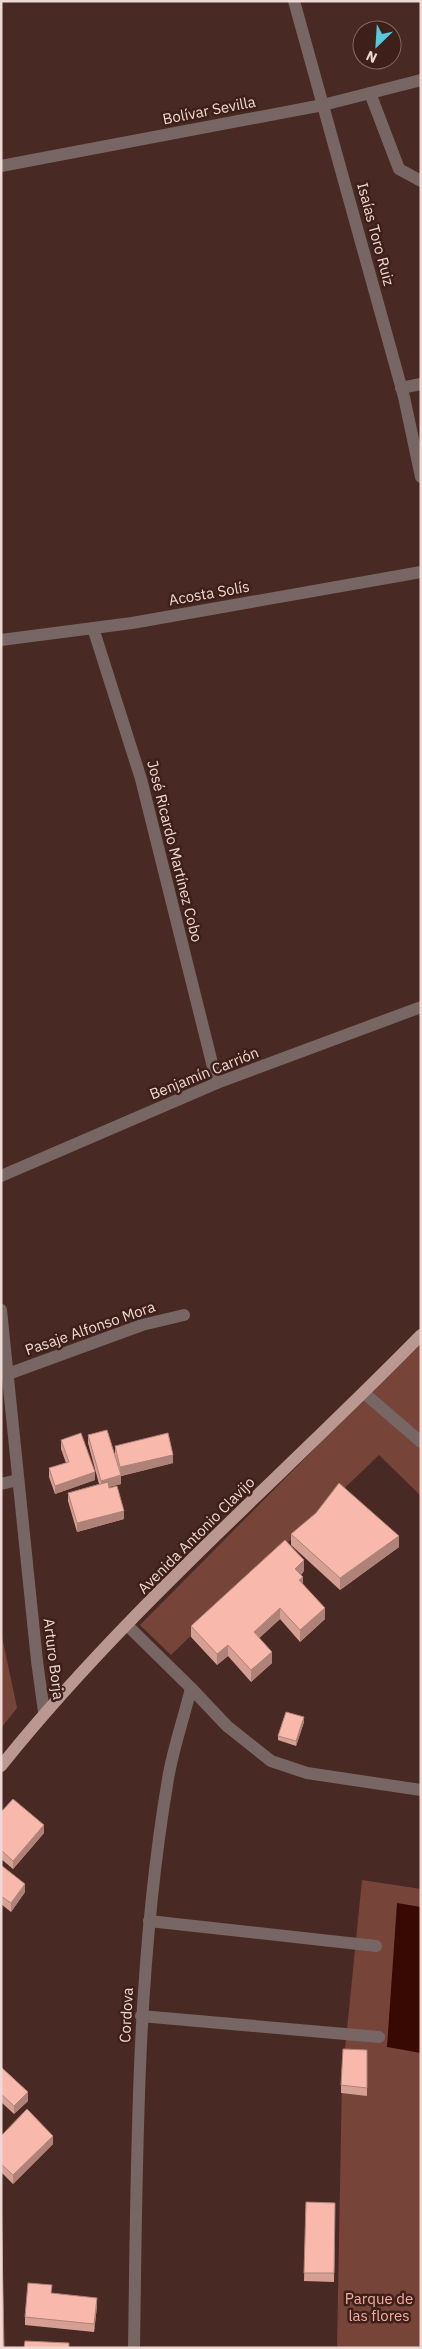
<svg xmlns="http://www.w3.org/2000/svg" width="422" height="2349" font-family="'IBM Plex Sans',sans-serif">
  <rect width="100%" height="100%" fill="#492923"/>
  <g fill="#77443a">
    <polygon points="421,1341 421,1496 379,1455 171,1655 140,1625"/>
    <polygon points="1,1632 17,1708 1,1728"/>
    <polygon points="362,1880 421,1889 421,2348 337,2348 342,2079"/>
  </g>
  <polygon fill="#380903" points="397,1903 421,1907 421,2053 387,2047"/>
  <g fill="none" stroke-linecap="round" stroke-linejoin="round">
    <g stroke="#776663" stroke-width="12">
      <polyline points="294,1 404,397 421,477"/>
      <polyline points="370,93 399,169 421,181"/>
      <polyline points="1,166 323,105 421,80"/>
      <polyline points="401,388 421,384"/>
      <polyline points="93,628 141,779 217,1083"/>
      <polyline points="1,640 132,623 421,572"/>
      <polyline points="1,1176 217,1083 421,1007"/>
      <polyline points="1,1310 37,1661 44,1712"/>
      <polyline points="8,1374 142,1325 184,1315"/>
      <polyline points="364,1393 421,1442"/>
      <polyline points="1,1484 18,1480"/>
      <polyline points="128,1626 191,1688 227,1726 271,1761 307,1773 421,1790"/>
      <polyline points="149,1921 376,1946"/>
      <polyline points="141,2016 379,2037"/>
      <path d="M 134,2348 C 137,2158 136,1967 168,1779 C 173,1748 184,1718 191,1688"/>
    </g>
    <path stroke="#ba9891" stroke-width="12" d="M 1,1766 C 126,1610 281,1478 421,1335"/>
  </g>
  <g fill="#d59f94">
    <polygon points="88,1435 115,1454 115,1446 173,1463 121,1476 121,1484 109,1487 124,1519 77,1532 68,1501 68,1493 99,1484 88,1443"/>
    <polygon points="61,1440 95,1480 55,1494 49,1477 49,1468 66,1463 61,1449"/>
    <polygon points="291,1534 399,1547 340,1590 291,1545"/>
    <polygon points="304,1571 301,1575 303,1584 325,1619 300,1642 280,1619 259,1638 272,1663 251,1682 228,1656 217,1665 191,1637 191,1626"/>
    <polygon points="304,1722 296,1746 278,1740 278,1736"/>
    <polygon points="1,1812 44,1833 13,1869 1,1859"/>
    <polygon points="1,1865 25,1892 11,1912 1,1904"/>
    <polygon points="367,2050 367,2096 341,2093 341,2085"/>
    <polygon points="1,2067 28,2101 14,2114 1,2102"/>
    <polygon points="1,2136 53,2144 13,2184 1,2172"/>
    <polygon points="306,2202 335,2203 334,2282 304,2281"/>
    <polygon points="52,2293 97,2306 94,2332 25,2325 25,2317"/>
  </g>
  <g fill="#ae8278">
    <polygon points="173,1455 173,1463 121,1476 121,1484 101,1489 101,1481 120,1476 120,1467"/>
    <polygon points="95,1472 95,1480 55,1494 55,1486"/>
    <polygon points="124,1511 124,1519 77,1532 77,1523"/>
    <polygon points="399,1536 399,1547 340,1590 340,1578"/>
    <polygon points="304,1560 304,1571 295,1580 295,1569"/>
    <polygon points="303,1577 303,1588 299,1580"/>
    <polygon points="280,1608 280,1619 254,1643 254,1632"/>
    <polygon points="325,1608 325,1619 300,1642 300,1630"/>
    <polygon points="228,1645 228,1656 217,1665 217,1654"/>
    <polygon points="272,1652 272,1663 251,1682 251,1670"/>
    <polygon points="304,1717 304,1722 296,1746 296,1741"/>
    <polygon points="44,1825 44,1833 13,1869 13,1861"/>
    <polygon points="25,1884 25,1892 11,1912 11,1903"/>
    <polygon points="28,2092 28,2101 14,2114 14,2106"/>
    <polygon points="53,2136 53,2144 13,2184 13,2175"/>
    <polygon points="97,2298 97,2306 94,2332 94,2324"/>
  </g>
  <g fill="#f8b9ac" stroke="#ae8278">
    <polygon points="107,1430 121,1475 101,1481 88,1435"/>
    <polygon points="81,1433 95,1472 55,1486 49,1468 69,1462 61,1440"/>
    <polygon points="168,1433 173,1455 120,1467 115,1446"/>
    <polygon points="108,1482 109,1488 117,1486 124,1511 77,1523 68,1493"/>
    <polygon points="339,1483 399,1536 340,1578 291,1534 316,1513"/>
    <polygon points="285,1540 304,1560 295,1569 303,1577 299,1580 325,1608 300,1630 280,1608 254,1632 272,1652 251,1670 228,1645 217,1654 191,1626"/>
    <polygon points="286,1712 304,1717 296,1741 278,1736"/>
    <polygon points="13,1799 44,1825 13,1861 1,1850 1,1812"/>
    <polygon points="1,1865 25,1884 11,1903 1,1896"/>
    <polygon points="343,2049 367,2050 367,2088 341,2085"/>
    <polygon points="1,2067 28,2092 14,2106 1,2094"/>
    <polygon points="27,2109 53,2136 13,2175 1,2164 1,2136"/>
    <polygon points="1,2184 4,2348 1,2348"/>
    <polygon points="306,2202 335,2203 334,2273 304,2273"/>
    <polygon points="28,2283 52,2285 51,2293 97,2298 94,2324 25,2317"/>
    <polygon points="25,2341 69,2343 69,2348 24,2348"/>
  </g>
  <g text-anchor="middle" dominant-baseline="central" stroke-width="5" stroke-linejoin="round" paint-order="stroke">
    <g font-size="15" fill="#eed9d4" stroke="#3e1f19">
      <text transform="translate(209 110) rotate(-11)">Bolívar Sevilla</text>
      <text transform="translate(376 234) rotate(75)">Isaías Toro Ruiz</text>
      <text transform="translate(209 593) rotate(-10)">Acosta Solís</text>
      <text transform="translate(175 851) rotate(76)">José Ricardo Martínez Cobo</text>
      <text transform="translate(204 1073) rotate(-22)">Benjamín Carrión</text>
      <text transform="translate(90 1328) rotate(-19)">Pasaje Alfonso Mora</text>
      <text transform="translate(196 1535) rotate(-45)">Avenida Antonio Clavijo</text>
      <text transform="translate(54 1659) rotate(83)">Arturo Borja</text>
      <text transform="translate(126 2015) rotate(-87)">Cordova</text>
    </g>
    <g font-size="15" fill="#f5afa1" stroke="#3e1f19">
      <text x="379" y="2298">Parque de<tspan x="379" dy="17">las flores</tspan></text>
    </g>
  </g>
  <rect width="422" height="2349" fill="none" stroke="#eed9d4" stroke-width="5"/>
  <g transform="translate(377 45) rotate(205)"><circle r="24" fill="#3e1f19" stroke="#846964"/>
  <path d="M0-4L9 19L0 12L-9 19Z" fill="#55cadf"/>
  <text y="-8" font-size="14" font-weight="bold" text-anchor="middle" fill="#eed9d4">N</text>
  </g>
</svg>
